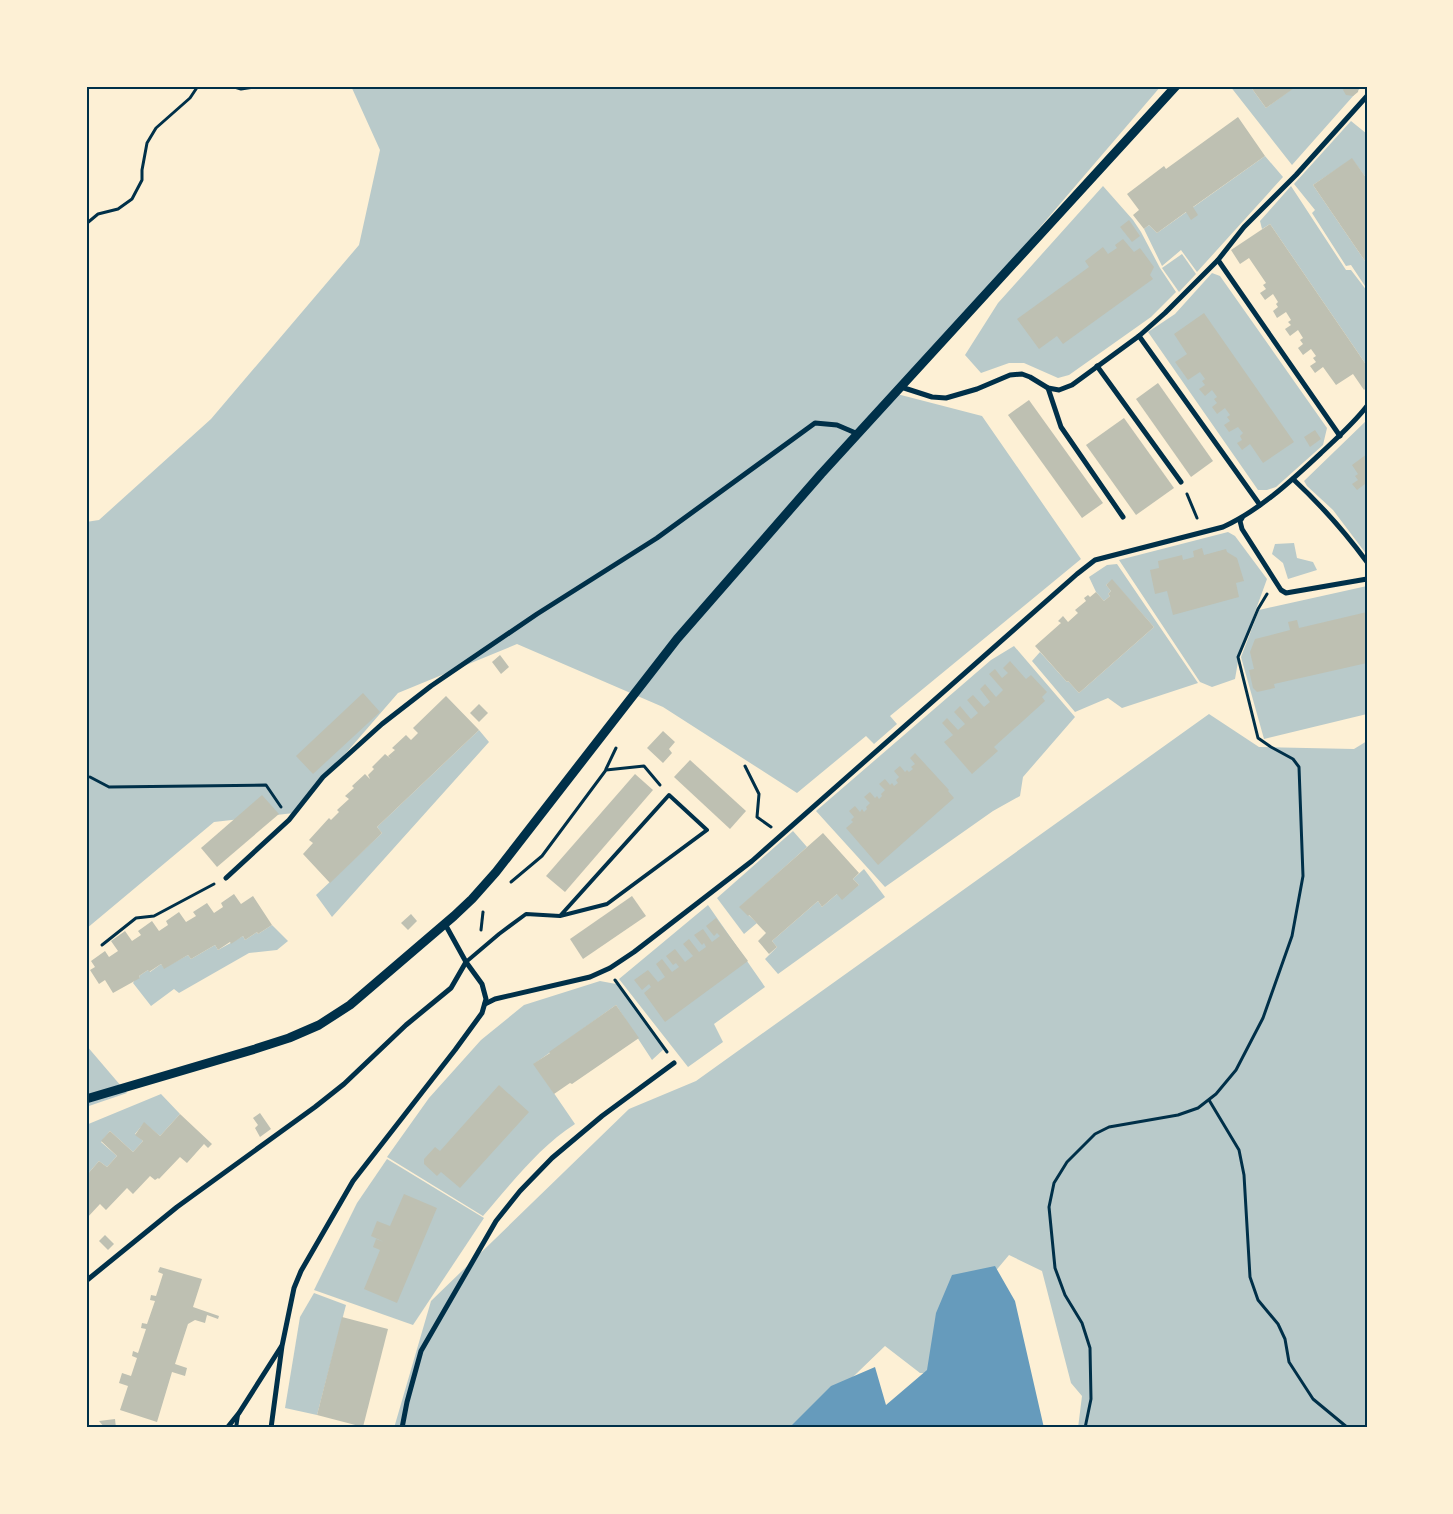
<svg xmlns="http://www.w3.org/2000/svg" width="1453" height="1514" font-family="Montserrat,sans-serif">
  <rect width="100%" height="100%" fill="#fdf0d5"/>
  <g fill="#b9caca">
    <polygon points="351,86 1161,86 897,394 982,416 1081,559 890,716 897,724 874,744 866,736 797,793 663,707 517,644 398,693 294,813 214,822 86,929 86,522 99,520 211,419 359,245 380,150"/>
    <polygon points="1230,86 1250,86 1266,108 1296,86 1362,86 1292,165"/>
    <polygon points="1351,121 1367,134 1367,179 1352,159 1313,185 1367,264 1367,289 1351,265 1346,266 1312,213 1315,210 1294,184"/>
    <polygon points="1265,156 1283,177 1197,272 1181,250 1162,266 1144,229 1149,225 1157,233"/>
    <polygon points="1103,186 1133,220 1141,232 1160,268 1176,292 1151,317 1069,375 1058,378 1024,363 1009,363 981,373 965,355 998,303"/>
    <polygon points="1291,186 1346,270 1351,270 1367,291 1367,362 1365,363 1270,224 1262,229 1260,221"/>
    <polygon points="1182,254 1196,274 1179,292 1162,268"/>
    <polygon points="1212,273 1220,276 1327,428 1323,445 1276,487 1267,490 1258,490 1148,332 1175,314"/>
    <polygon points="1367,420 1367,555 1333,510 1307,486 1304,481"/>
    <polygon points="1228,532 1235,536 1267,579 1239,656 1235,679 1212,687 1200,682 1119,560"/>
    <polygon points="1294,543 1297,558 1313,562 1317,570 1288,579 1283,563 1272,554 1275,544"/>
    <polygon points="1117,564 1198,683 1122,708 1108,698 1075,712 1032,661 1040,652 1067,682 1068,681 1079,693 1154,627 1112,580 1106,585 1111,591 1108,594 1110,596 1104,601 1096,592 1089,577 1107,565"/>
    <polygon points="1367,586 1367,714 1264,739 1241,657 1259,610"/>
    <polygon points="1014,646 1075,717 1023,777 1020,796 993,811 885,887 816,811 991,660"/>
    <polygon points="1209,714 1259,747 1354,749 1367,741 1367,1428 1078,1428 1082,1396 1071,1383 1042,1271 1009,1255 962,1311 947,1374 920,1373 885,1346 800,1428 394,1428 431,1301 629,1109 696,1081"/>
    <polygon points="479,730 489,742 332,917 316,895 382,833 377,827"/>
    <polygon points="793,831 807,847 740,907 757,923 744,934 717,898"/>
    <polygon points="864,869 885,897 778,974 765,959 777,947 772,941 818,901 822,907 837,894 859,885 853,879"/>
    <polygon points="708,905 765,987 714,1024 723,1042 688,1067 619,979"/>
    <polygon points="272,925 288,941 277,950 249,953 179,993 174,989 151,1006 133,983 136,978 140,978 139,976 148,970 150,972 161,964 164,968 188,955 191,959 215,945 218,950 243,936 245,940 257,932 258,934"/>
    <path d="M 600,981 L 616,984 L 665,1048 L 652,1060 L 616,1005 L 534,1064 L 575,1124 C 540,1146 510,1185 483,1216 L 387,1157 L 429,1098 L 481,1040 L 524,1005 Z"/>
    <polygon points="86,1045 121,1086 127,1093 86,1107"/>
    <polygon points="161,1094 180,1114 160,1136 144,1123 135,1134 143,1141 133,1152 110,1131 101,1142 117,1156 107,1167 99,1161 86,1176 86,1125"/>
    <polygon points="387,1159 484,1218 413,1325 314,1290 357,1203"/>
    <polygon points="314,1293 346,1305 317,1415 285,1408 300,1317"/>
  </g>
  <polygon fill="#669bbc" points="995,1266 1015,1301 1044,1428 789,1428 831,1386 875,1367 886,1405 927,1370 936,1313 952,1275"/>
  <g fill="#bec0b2">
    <polygon points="1250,86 1297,86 1266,108"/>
    <polygon points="1344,86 1359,86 1358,92 1353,96 1346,95 1343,90"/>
    <polygon points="1238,117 1265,156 1193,207 1198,215 1191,220 1186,212 1157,233 1149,225 1144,229 1133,215 1139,210 1127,194 1164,166 1166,169"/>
    <polygon points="1352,158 1367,179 1367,264 1313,185"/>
    <polygon points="1129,220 1140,236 1132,242 1120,227"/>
    <polygon points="1270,224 1365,363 1367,362 1367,387 1364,390 1353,374 1336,385 1323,367 1315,373 1310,366 1316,362 1313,358 1316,356 1311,349 1303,355 1298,348 1303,344 1300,340 1303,338 1298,330 1290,336 1285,329 1291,325 1288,322 1291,320 1286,312 1277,318 1273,311 1278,307 1276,304 1278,302 1273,294 1265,300 1260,293 1266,289 1263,285 1266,283 1249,258 1240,264 1231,250"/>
    <polygon points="1123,239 1134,252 1140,248 1154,267 1150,275 1153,279 1063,344 1057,336 1039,349 1017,319 1089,267 1085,261 1103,247 1108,254 1117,248 1115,245"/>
    <polygon points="1204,313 1294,442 1263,463 1250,444 1242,450 1237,443 1242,440 1240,436 1243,433 1238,427 1229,432 1224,425 1230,421 1227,417 1230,415 1225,408 1217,414 1212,407 1217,403 1214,399 1217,397 1212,390 1205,396 1199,389 1205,385 1202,381 1205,379 1200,372 1188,380 1175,362 1187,354 1174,334"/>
    <polygon points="1158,383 1213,461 1191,477 1136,399"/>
    <polygon points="1029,400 1103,503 1082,518 1008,415"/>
    <polygon points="1124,418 1174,488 1136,515 1086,445"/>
    <polygon points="1315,430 1321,439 1310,447 1304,437"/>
    <polygon points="1367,454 1367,486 1365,484 1357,490 1352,484 1358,480 1355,476 1358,474 1352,465"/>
    <polygon points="1202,548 1204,555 1226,549 1227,552 1237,558 1244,581 1236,583 1239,597 1173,615 1167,591 1155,594 1150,570 1159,568 1158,561 1182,555 1183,560 1194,557 1193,551"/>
    <polygon points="1112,579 1154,627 1079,693 1068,681 1067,682 1035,646 1061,623 1058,621 1063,616 1068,622 1078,613 1075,610 1086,601 1084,598 1088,595 1090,597 1096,592 1104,601 1110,596 1108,594 1111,591 1106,585"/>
    <polygon points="1367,612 1367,663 1274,684 1275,688 1257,692 1253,688 1249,670 1254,669 1250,652 1255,639 1290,630 1288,622 1297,620 1299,628"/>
    <polygon points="500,655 509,667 501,674 492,662"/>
    <polygon points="1010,661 1026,679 1031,675 1047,692 1042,697 1045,701 994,747 998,751 972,774 944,742 953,735 942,723 947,718 958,730 965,724 954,712 960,706 971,719 978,713 967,700 973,695 984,707 990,702 980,689 985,684 996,697 1003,690 989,674 995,669 1002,678 1008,673 1003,668"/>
    <polygon points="363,693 380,712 313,774 296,756"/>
    <polygon points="446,696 479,730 377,827 382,833 330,883 303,854 313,843 309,840 329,818 331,820 339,812 337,810 349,799 345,796 354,788 352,786 365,774 370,779 368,775 374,769 372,767 385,754 391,759 388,756 395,750 392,748 406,735 411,740 418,733 413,728"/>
    <polygon points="479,704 488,713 479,722 470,713"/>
    <polygon points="663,731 675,742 669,749 672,753 663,763 647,748"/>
    <polygon points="915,753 949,790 948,791 954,798 878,865 846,828 853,822 851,820 854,817 849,811 855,806 860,812 862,809 864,812 867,809 866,807 870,803 864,797 870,792 875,798 877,796 879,799 882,796 881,794 885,790 879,784 885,779 890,785 892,783 894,786 898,783 896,780 899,777 894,771 900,766 905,772 907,770 909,772 913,769 911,767 915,764 910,758"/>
    <polygon points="690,760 746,811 730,829 674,777"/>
    <polygon points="635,774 653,790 565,892 546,876"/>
    <polygon points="262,795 279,814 217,867 201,848"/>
    <polygon points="823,833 859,873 853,879 859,885 842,900 837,894 822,907 818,901 772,941 777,947 769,954 758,941 766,933 749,915 748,916 739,907"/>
    <polygon points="234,894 241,904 253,896 272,925 258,934 257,932 245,940 243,936 231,944 230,942 218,950 215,945 191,959 188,955 164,969 161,964 149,972 148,970 139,976 140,978 113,993 105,980 99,984 90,970 95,967 91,961 105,951 109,957 118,951 111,941 125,931 132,941 141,935 138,931 152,921 159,931 168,925 166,921 179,912 186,922 196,916 193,912 207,903 214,913 223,907 221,903"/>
    <polygon points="632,896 646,916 583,959 570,939"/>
    <polygon points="411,914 417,921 408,930 401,923"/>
    <polygon points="716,918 748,961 665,1022 644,993 651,987 649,984 642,990 634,980 648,970 658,982 665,977 656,964 662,959 672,972 679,967 676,963 673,965 666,956 675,949 685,962 693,956 683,944 689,939 699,952 706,947 704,943 702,945 694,935 703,929 712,942 720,936 717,933 714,936 706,926"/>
    <polygon points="616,1005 639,1038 572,1084 570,1083 554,1094 533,1064 550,1053 549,1052"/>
    <polygon points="499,1085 529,1112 460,1188 441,1172 437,1176 424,1164 424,1159 435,1147 440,1151"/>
    <polygon points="260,1113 271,1129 260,1137 255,1128 258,1125 253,1118"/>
    <polygon points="180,1114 212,1144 208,1148 204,1144 187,1163 180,1157 159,1179 158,1178 155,1180 150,1176 133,1194 127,1188 106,1210 100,1204 86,1219 86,1176 99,1161 107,1167 117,1156 101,1141 110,1131 133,1152 143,1141 135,1135 144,1122 160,1136"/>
    <polygon points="404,1194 437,1208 397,1303 364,1289 380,1250 373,1247 376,1239 384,1242 371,1236 377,1221 390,1226"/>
    <polygon points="105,1235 114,1244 108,1250 99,1241"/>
    <polygon points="160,1267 202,1279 193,1307 219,1316 218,1319 207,1315 205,1323 195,1320 188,1324 175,1364 187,1368 185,1376 172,1372 157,1422 120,1410 128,1386 119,1383 122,1373 131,1376 137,1358 132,1356 133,1351 138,1353 146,1329 141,1328 142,1323 147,1324 155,1301 150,1300 151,1295 156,1296 163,1274 158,1272"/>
    <polygon points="342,1317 388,1329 363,1427 317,1415"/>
    <polygon points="115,1419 116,1428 105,1428 99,1421"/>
  </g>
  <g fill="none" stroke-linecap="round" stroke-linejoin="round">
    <g stroke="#003049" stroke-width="3">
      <polyline points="231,86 241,89 260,86"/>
      <polyline points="86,224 98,214 118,209 132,199 142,180 142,170 147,143 156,128 190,98 198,86"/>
      <polyline points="1187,494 1197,518"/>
      <polyline points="745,766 759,794 757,817 771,827"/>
      <polyline points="606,769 616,748"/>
      <polyline points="90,777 109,787 266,785 281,807"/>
      <polyline points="511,882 542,856 606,770 644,766 660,785"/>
      <polyline points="481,930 483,912"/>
      <polyline points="102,945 136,918 154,916 214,884"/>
      <polyline points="615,980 667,1052"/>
      <polyline points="1209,1100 1239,1150 1244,1175 1250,1277 1258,1300 1278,1324 1285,1339 1289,1362 1313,1399 1348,1428"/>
      <polyline points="1085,1428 1091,1399 1090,1348 1082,1323 1065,1295 1055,1268 1049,1207 1054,1183 1067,1162 1095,1134 1109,1127 1178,1115 1198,1108 1216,1094 1236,1070 1263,1018 1292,936 1303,876 1299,767 1293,759 1271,747 1258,738 1238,657 1258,609 1267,594"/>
    </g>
    <g stroke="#003049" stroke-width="4">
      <polyline points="466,962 499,934 526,914 560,916 669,795 707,830 607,904 560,916"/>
      <polyline points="236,1428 238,1415"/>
    </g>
    <g stroke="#003049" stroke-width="5">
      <polyline points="1218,260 1340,436"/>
      <polyline points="1139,336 1260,505"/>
      <polyline points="1097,366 1181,482"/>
      <polyline points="901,387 932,397 946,398 977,389 1010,375 1022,374 1030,377 1048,388 1059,390 1072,385 1139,336 1165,313 1218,260 1244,227 1296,175 1367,96"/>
      <polyline points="1048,388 1061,427 1123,517"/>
      <path d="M 1293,479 C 1321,505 1345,532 1367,562"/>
      <polyline points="1242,518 1240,521 1242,529 1281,590 1286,593 1367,579"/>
      <polyline points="226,878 289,820 323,777 341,761 382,724 431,686 537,614 657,538 815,423 837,425 858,434"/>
      <path d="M 485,1004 L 495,999 L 590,977 L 610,968 L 634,952 L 752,861 L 1077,574 L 1095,560 L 1223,527 C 1260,510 1291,481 1321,453 C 1337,438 1353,424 1367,406"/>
      <polyline points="86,1281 177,1207 315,1107 344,1084 406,1025 451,988 466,962"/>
      <polyline points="227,1428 239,1413 281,1347"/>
      <polyline points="271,1428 282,1346 294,1288 301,1271 353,1181 455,1050 482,1013 486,999 482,984 466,962 445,924"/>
      <polyline points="402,1428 407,1402 421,1351 496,1221 520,1191 552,1158 602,1116 674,1063"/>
    </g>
    <polyline stroke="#003049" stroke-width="9" points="86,1099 255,1049 289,1038 319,1025 350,1005 454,916 472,899 496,872 677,639 821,474 1176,86"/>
  </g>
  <rect width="1453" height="1514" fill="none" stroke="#fdf0d5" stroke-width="175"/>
  <rect x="88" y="88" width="1278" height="1338" fill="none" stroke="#003049" stroke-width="2"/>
</svg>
